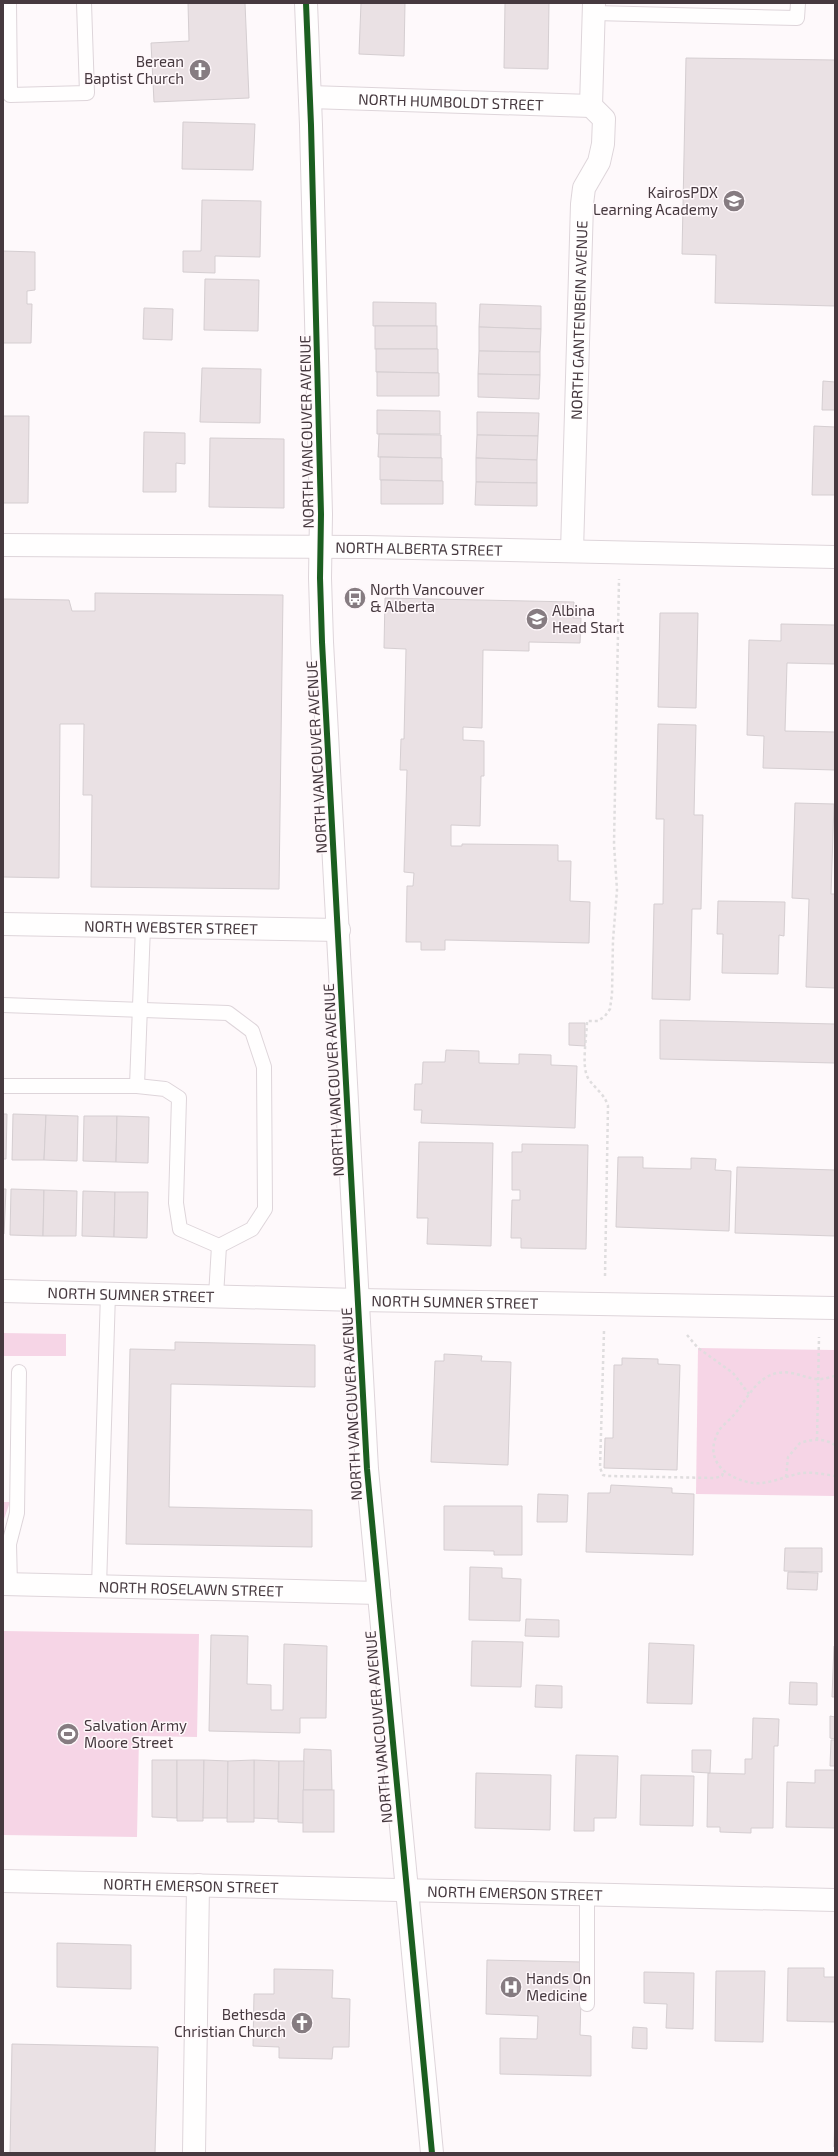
<svg xmlns="http://www.w3.org/2000/svg" width="838" height="2156" font-family="'Exo 2',sans-serif">
  <rect width="100%" height="100%" fill="#fef9fb"/>
  <g fill="#f6d5e6">
    <polygon points="3,1333 66,1334 66,1356 3,1356"/>
    <polygon points="698,1348 835,1350 835,1496 696,1494"/>
    <polygon points="3,1502 10,1502 3,1522"/>
    <polygon points="3,1631 199,1634 197,1737 139,1736 137,1837 3,1835"/>
  </g>
  <g fill="#eae1e4" stroke="#d5ced1">
    <polygon points="188,3 245,3 249,98 154,102 151,43 189,41"/>
    <polygon points="361,3 405,3 404,56 359,54"/>
    <polygon points="505,3 549,3 548,69 504,68"/>
    <polygon points="686,58 835,60 835,306 715,303 716,255 682,254"/>
    <polygon points="183,122 255,124 253,170 182,169"/>
    <polygon points="202,200 261,201 260,257 215,256 215,273 183,272 183,251 201,251"/>
    <polygon points="3,251 35,252 35,290 27,291 27,304 32,304 31,343 3,343"/>
    <polygon points="205,279 259,280 258,331 204,330"/>
    <polygon points="373,302 436,303 436,326 373,326"/>
    <polygon points="480,304 541,306 541,329 479,327"/>
    <polygon points="144,308 173,309 172,340 143,339"/>
    <rect x="375" y="326" width="62" height="23"/>
    <polygon points="479,327 541,329 540,352 479,351"/>
    <polygon points="376,349 438,349 438,373 376,372"/>
    <polygon points="479,351 540,352 540,375 478,374"/>
    <polygon points="202,368 261,369 260,423 200,422"/>
    <polygon points="377,372 439,373 439,396 377,396"/>
    <polygon points="478,374 540,375 539,399 478,397"/>
    <polygon points="823,381 835,382 835,410 822,410"/>
    <polygon points="377,410 440,411 440,434 377,434"/>
    <polygon points="477,412 539,413 538,436 477,435"/>
    <polygon points="3,416 29,416 28,503 3,503"/>
    <polygon points="814,426 835,427 835,495 812,495"/>
    <polygon points="144,432 185,433 185,464 176,463 176,492 143,492"/>
    <polygon points="379,434 441,435 441,458 378,457"/>
    <polygon points="477,435 538,436 537,460 476,458"/>
    <polygon points="210,438 284,439 284,508 209,507"/>
    <polygon points="380,457 442,458 442,481 380,480"/>
    <polygon points="476,458 537,460 537,483 476,482"/>
    <polygon points="381,480 443,481 443,504 381,504"/>
    <polygon points="476,482 537,483 537,506 475,505"/>
    <polygon points="95,593 283,595 279,889 91,887 92,795 83,795 84,724 60,724 59,878 3,877 3,599 69,600 72,611 95,611"/>
    <polygon points="385,598 574,602 573,618 581,618 580,643 529,642 529,651 483,650 482,728 463,727 463,740 484,741 484,776 481,776 480,826 451,825 451,846 462,846 462,844 558,845 558,861 571,861 570,901 590,902 589,943 445,940 445,950 421,950 421,942 406,942 407,886 413,886 414,873 404,872 407,770 400,770 401,739 404,739 406,649 384,648"/>
    <polygon points="660,613 698,613 696,708 658,707"/>
    <polygon points="781,624 835,625 835,664 787,663 785,731 835,732 835,770 763,768 764,736 747,735 749,640 781,641"/>
    <polygon points="658,724 696,725 694,815 703,815 701,909 692,909 690,1000 652,999 654,904 663,904 664,819 656,819"/>
    <polygon points="795,803 834,804 831,894 835,894 835,988 806,987 809,899 792,898"/>
    <polygon points="718,901 785,902 784,936 779,935 778,974 722,973 723,934 717,934"/>
    <polygon points="660,1020 835,1024 835,1063 660,1059"/>
    <polygon points="569,1023 585,1023 585,1046 569,1045"/>
    <polygon points="446,1050 479,1051 479,1063 519,1064 519,1054 551,1055 551,1065 577,1066 575,1128 421,1123 422,1110 414,1110 415,1084 422,1084 423,1062 445,1062"/>
    <polygon points="3,1114 7,1114 6,1159 3,1159"/>
    <polygon points="13,1114 46,1115 44,1160 12,1160"/>
    <polygon points="46,1115 78,1116 77,1161 44,1160"/>
    <polygon points="84,1116 117,1116 116,1162 83,1161"/>
    <polygon points="117,1116 149,1117 148,1163 116,1162"/>
    <polygon points="419,1142 493,1143 491,1246 427,1244 428,1218 417,1218"/>
    <polygon points="522,1144 588,1145 586,1249 521,1248 521,1238 511,1238 512,1200 520,1200 520,1190 512,1190 512,1152 522,1152"/>
    <polygon points="618,1157 643,1157 643,1168 691,1169 691,1158 716,1159 715,1170 731,1171 729,1231 616,1227"/>
    <polygon points="737,1167 835,1170 835,1236 735,1233"/>
    <polygon points="3,1189 6,1189 4,1234 3,1234"/>
    <polygon points="11,1189 44,1190 43,1236 10,1235"/>
    <polygon points="44,1190 77,1191 76,1236 43,1236"/>
    <polygon points="83,1191 115,1192 114,1237 82,1236"/>
    <polygon points="115,1192 148,1192 147,1238 114,1237"/>
    <polygon points="175,1342 315,1345 315,1387 171,1384 169,1507 312,1510 312,1547 126,1544 130,1349 175,1350"/>
    <polygon points="444,1354 482,1356 481,1361 511,1362 508,1465 431,1462 435,1361 444,1361"/>
    <polygon points="622,1358 658,1359 658,1364 680,1365 677,1470 604,1468 605,1438 613,1438 614,1365 622,1365"/>
    <polygon points="611,1485 672,1488 672,1493 694,1494 693,1555 586,1552 588,1493 610,1493"/>
    <polygon points="538,1494 568,1495 567,1522 537,1522"/>
    <polygon points="444,1506 522,1506 522,1555 494,1555 494,1551 444,1550"/>
    <polygon points="785,1548 822,1548 822,1572 784,1571"/>
    <polygon points="470,1567 502,1568 502,1578 521,1579 520,1621 469,1620"/>
    <polygon points="788,1572 818,1573 817,1590 787,1589"/>
    <polygon points="526,1619 559,1620 559,1637 525,1636"/>
    <polygon points="211,1635 248,1636 247,1684 271,1685 271,1710 283,1710 284,1644 327,1646 326,1718 300,1718 300,1733 209,1731"/>
    <polygon points="472,1641 523,1642 521,1687 471,1686"/>
    <polygon points="649,1643 694,1645 692,1704 647,1703"/>
    <polygon points="834,1646 835,1646 835,1697 832,1697"/>
    <polygon points="790,1682 817,1683 817,1705 789,1704"/>
    <polygon points="536,1685 562,1686 562,1708 535,1707"/>
    <polygon points="830,1716 835,1717 835,1739 830,1738"/>
    <polygon points="753,1718 779,1719 778,1746 774,1746 773,1828 751,1828 751,1833 720,1832 720,1827 707,1827 708,1773 745,1774 745,1759 752,1759"/>
    <polygon points="831,1740 835,1740 835,1766 830,1766"/>
    <polygon points="304,1749 331,1750 332,1790 303,1790"/>
    <polygon points="692,1750 711,1750 710,1773 692,1772"/>
    <polygon points="576,1755 618,1756 616,1818 594,1818 594,1831 574,1831"/>
    <polygon points="152,1760 177,1760 177,1818 152,1817"/>
    <polygon points="177,1760 204,1760 203,1821 177,1821"/>
    <polygon points="204,1760 228,1761 228,1818 203,1818"/>
    <polygon points="254,1760 279,1761 278,1819 253,1818"/>
    <polygon points="254,1760 254,1822 227,1822 228,1761"/>
    <polygon points="279,1761 304,1761 303,1823 278,1822"/>
    <polygon points="815,1770 835,1770 835,1828 786,1827 787,1782 815,1783"/>
    <polygon points="476,1773 551,1775 550,1830 475,1828"/>
    <polygon points="641,1775 694,1776 693,1826 640,1825"/>
    <rect x="303" y="1790" width="31" height="42"/>
    <polygon points="57,1943 131,1945 131,1989 57,1987"/>
    <polygon points="487,1960 582,1962 580,2035 591,2036 591,2076 500,2074 500,2038 537,2039 538,2016 486,2014"/>
    <polygon points="788,1968 824,1968 824,1977 835,1977 835,2022 787,2021"/>
    <polygon points="274,1969 333,1970 332,1998 350,1999 349,2047 333,2047 332,2059 279,2058 279,2047 253,2046 254,1994 274,1994"/>
    <polygon points="716,1971 765,1971 763,2042 715,2041"/>
    <polygon points="644,1972 694,1973 693,2029 666,2028 667,2004 644,2003"/>
    <polygon points="633,2027 647,2028 647,2049 632,2048"/>
    <polygon points="12,2044 158,2047 155,2153 10,2153"/>
    <polygon points="835,2112 835,2147 834,2147"/>
  </g>
  <g fill="none" stroke-linecap="round" stroke-linejoin="round">
    <g stroke="#ded5da" stroke-width="16">
      <g id="service">
        <polyline points="9,3 10,95 87,93 84,3"/>
        <polyline points="594,13 797,18 798,3"/>
        <polyline points="3,1005 228,1013 252,1031 264,1067 265,1209 252,1229 219,1246 180,1229 176,1203 179,1098 165,1089 137,1086 3,1086"/>
        <polyline points="137,1086 143,926"/>
        <polyline points="216,1296 219,1246"/>
        <polyline points="10,1585 9,1544 17,1513 19,1372"/>
        <polyline points="99,1587 108,1293"/>
        <polyline points="587,2004 587,1895"/>
      </g>
    </g>
    <g stroke="#ded5da" stroke-width="24">
      <g id="minor">
        <path id="s1" d="M 310,97 L 591,106"/>
        <path id="s2" d="M 572,551 L 582,204 L 584,188 L 599,162 L 603,144 L 604,119 L 591,106 L 594,3"/>
        <path id="s3" d="M 3,924 L 339,930"/>
        <path id="s4" d="M 3,1291 L 358,1300 L 835,1308"/>
        <path id="s5" d="M 3,1584 L 379,1593"/>
        <path id="s6" d="M 3,1881 L 835,1900"/>
        <polyline points="194,2153 198,1885"/>
      </g>
    </g>
    <g stroke="#ded5da" stroke-width="24">
      <g id="tertiary">
        <path id="s7" d="M 3,545 L 365,547 L 835,557"/>
      </g>
    </g>
    <g stroke="#ded5da" stroke-width="24">
      <polyline id="secondary" points="306,3 311,125 321,514 320,578 322,642 367,1469 432,2153"/>
    </g>
    <g stroke="#dfddde" stroke-width="2.5" stroke-dasharray="3 3" stroke-linecap="butt">
      <path d="M 605,1276 L 608,1106 C 604,1093 595,1089 588,1078 C 581,1066 587,1035 587,1021 L 598,1021 L 605,1016 L 610,1009 L 612,994 L 613,940 L 617,890 L 614,844 L 619,579"/>
      <polyline points="604,1331 600,1468 603,1475 608,1476 715,1478 722,1476 723,1473"/>
      <polyline points="687,1335 698,1348 733,1373 749,1394"/>
      <path d="M 835,1376 C 829,1377 823,1380 817,1379 C 804,1378 792,1370 778,1373 C 758,1376 748,1397 737,1411 C 732,1418 725,1423 720,1429 C 703,1456 721,1476 748,1482 C 765,1487 784,1476 802,1473 C 812,1472 824,1474 835,1476"/>
      <polyline points="817,1440 819,1337"/>
      <path d="M 786,1477 L 788,1457 L 800,1443 C 812,1439 824,1438 835,1445"/>
    </g>
    <use href="#service" stroke="#fffefe" stroke-width="14"/>
    <use href="#minor" stroke="#fffefe" stroke-width="22"/>
    <use href="#tertiary" stroke="#fffefe" stroke-width="22"/>
    <use href="#secondary" stroke="#fffefe" stroke-width="22"/>
    <g stroke="#fff8fb" stroke-width="8">
      <polyline id="cycleway" points="306,3 311,125 321,514 320,578 322,642 367,1469 432,2153"/>
    </g>
    <use href="#cycleway" stroke="#1b5e20" stroke-width="6"/>
  </g>
  <defs>
    <g id="church-disc" transform="scale(1.15)"><circle r="9.5" fill="#867c81" stroke="#fff8fb"/><path d="M-1.2-6h2.4v3.5h3.3v2.4h-3.3V6h-2.4V-.1h-3.3v-2.4h3.3Z" fill="#fff"/></g>
    <g id="school-disc" transform="scale(1.15)"><circle r="9.5" fill="#867c81" stroke="#fff8fb"/><path d="M0-5L7-2L0 1L-7-2ZM-4 1L0 2.5L4 1V4Q0 6-4 4Z" fill="#fff"/></g>
    <g id="bus-disc" transform="scale(1.15)"><circle r="9.5" fill="#867c81" stroke="#fff8fb"/><path d="M-5-6H5V4H4V6H2V4H-2V6H-4V4H-5ZM-3.5-4V0h7V-4ZM-3.5 1.2v1.5H-2V1.2ZM2 1.2v1.5H3.5V1.2Z" fill="#fff"/></g>
    <g id="stadium-disc" transform="scale(1.15)"><circle r="9.5" fill="#867c81" stroke="#fff8fb"/><path d="M0-5a6.5 5 0 1 0 0 10a6.5 5 0 1 0 0-10ZM-3.5-1.8h7v3.6h-7Z" fill="#fff"/></g>
    <g id="hospital-disc" transform="scale(1.15)"><circle r="9.5" fill="#867c81" stroke="#fff8fb"/><path d="M-5-5h3v3.5h4V-5h3V5h-3V1.5h-4V5h-3Z" fill="#fff"/></g>
  </defs>
  <g fill-rule="evenodd">
    <use href="#church-disc" x="200" y="70"/>
    <use href="#school-disc" x="734" y="201"/>
    <use href="#bus-disc" x="355" y="598"/>
    <use href="#school-disc" x="537" y="619"/>
    <use href="#stadium-disc" x="68" y="1734"/>
    <use href="#hospital-disc" x="511" y="1987"/>
    <use href="#church-disc" x="302" y="2023"/>
  </g>
  <g text-anchor="middle" dominant-baseline="central" stroke-width="3" stroke-linejoin="round" paint-order="stroke">
    <g font-size="15" fill="#46393f" stroke="#fff8fb" text-anchor="start">
      <text x="184" y="61" text-anchor="end">Berean<tspan x="184" dy="17">Baptist Church</tspan></text>
      <text x="718" y="192" text-anchor="end">KairosPDX<tspan x="718" dy="17">Learning Academy</tspan></text>
      <text x="370" y="589">North Vancouver<tspan x="370" dy="17">&amp; Alberta</tspan></text>
      <text x="552" y="610">Albina<tspan x="552" dy="17">Head Start</tspan></text>
      <text x="84" y="1725">Salvation Army<tspan x="84" dy="17">Moore Street</tspan></text>
      <text x="526" y="1978">Hands On<tspan x="526" dy="17">Medicine</tspan></text>
      <text x="286" y="2014" text-anchor="end">Bethesda<tspan x="286" dy="17">Christian Church</tspan></text>
    </g>
    <g font-size="15" fill="#46393f" stroke="#fff8fb">
      <text stroke="none"><textPath href="#s1" startOffset="141">NORTH HUMBOLDT STREET</textPath></text>
      <text stroke="none"><textPath href="#s2" startOffset="231">NORTH GANTENBEIN AVENUE</textPath></text>
      <text transform="translate(306 432) rotate(-91)">NORTH VANCOUVER AVENUE</text>
      <text stroke="none"><textPath href="#s7" startOffset="416">NORTH ALBERTA STREET</textPath></text>
      <text transform="translate(316 757) rotate(-93)">NORTH VANCOUVER AVENUE</text>
      <text stroke="none"><textPath href="#s3" startOffset="168">NORTH WEBSTER STREET</textPath></text>
      <text transform="translate(333 1080) rotate(-93)">NORTH VANCOUVER AVENUE</text>
      <text stroke="none"><textPath href="#s4" startOffset="128">NORTH SUMNER STREET</textPath></text>
      <text stroke="none"><textPath href="#s4" startOffset="452">NORTH SUMNER STREET</textPath></text>
      <text transform="translate(351 1404) rotate(-93)">NORTH VANCOUVER AVENUE</text>
      <text stroke="none"><textPath href="#s5" startOffset="188">NORTH ROSELAWN STREET</textPath></text>
      <text transform="translate(378 1727) rotate(-95)">NORTH VANCOUVER AVENUE</text>
      <text stroke="none"><textPath href="#s6" startOffset="188">NORTH EMERSON STREET</textPath></text>
      <text stroke="none"><textPath href="#s6" startOffset="512">NORTH EMERSON STREET</textPath></text>
    </g>
  </g>
  <rect width="838" height="2156" fill="none" stroke="#46393f" stroke-width="8"/>
</svg>
